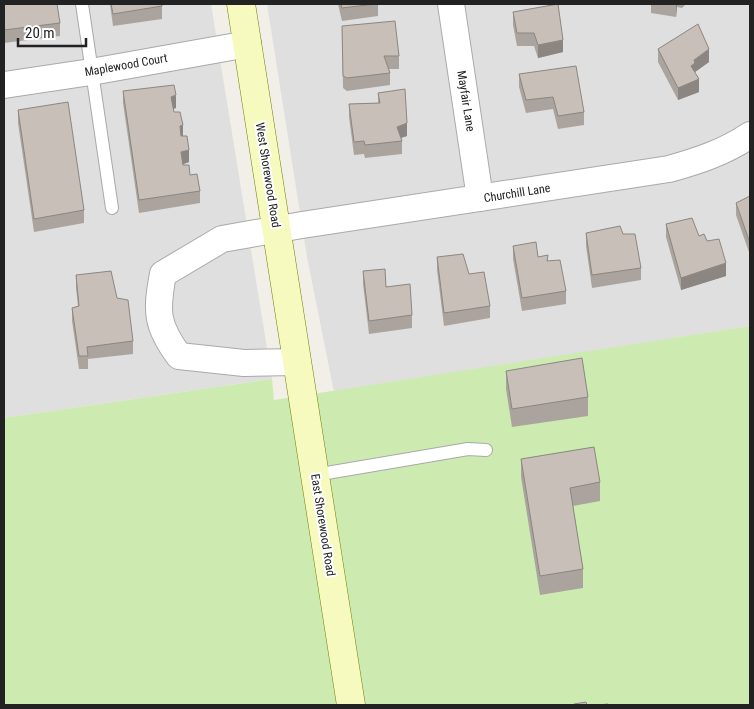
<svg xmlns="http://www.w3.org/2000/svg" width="754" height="709" font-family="'Roboto Condensed',sans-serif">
  <rect width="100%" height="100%" fill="#f2efe9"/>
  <g fill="#e0dfdf">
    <polygon points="4,4 211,4 272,379 4,418"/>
    <polygon points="267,4 750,4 750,326 334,392 307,257"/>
  </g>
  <polygon fill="#cdebb0" points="750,326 750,705 4,705 4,418 272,379 274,400"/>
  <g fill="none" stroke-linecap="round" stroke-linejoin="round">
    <g stroke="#a9a9a9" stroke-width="14">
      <g id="lane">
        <polyline points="82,4 112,208"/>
        <polyline points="315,475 468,449 486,450"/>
      </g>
    </g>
    <g stroke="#a9a9a9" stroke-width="28">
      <g id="street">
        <polyline points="451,4 480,198"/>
        <polyline points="4,85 91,72 248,44"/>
        <path d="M 297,362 L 244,363 L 179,356 C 156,325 156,311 163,274 L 222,239 L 302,225 L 669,169 C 698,161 725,152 750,135"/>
      </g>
    </g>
    <g stroke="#707d05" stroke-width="29">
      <polyline id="secondary" points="241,4 351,705"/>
    </g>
    <use href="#lane" stroke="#fff" stroke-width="12"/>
    <use href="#street" stroke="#fff" stroke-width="26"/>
    <use href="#secondary" stroke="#f7fabf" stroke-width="28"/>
  </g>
  <g fill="#aba49e">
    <polygon points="4,4 60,23 60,36 4,43"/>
    <polygon points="110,4 162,4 162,19 113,26"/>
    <polygon points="338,4 378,4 378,16 342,21"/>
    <polygon points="650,4 693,4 685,5 682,8 677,7 676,17 651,13 651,4"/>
    <polygon points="513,12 563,52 538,58 534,46 517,46 513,25"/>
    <polygon points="342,26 399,56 399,69 389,69 390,73 390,85 347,91 343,88"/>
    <polygon points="658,49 709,62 695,72 699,92 678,100 658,62"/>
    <polygon points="519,74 584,112 584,125 558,129 553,109 526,113 519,87"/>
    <polygon points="123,91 176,108 173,109 174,112 183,136 189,162 183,164 190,175 200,191 200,203 139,213 123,103"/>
    <polygon points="378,93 407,136 401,138 402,141 402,154 365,158 364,154 354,155 349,117 349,104 378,103"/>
    <polygon points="18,110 84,210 84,223 34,232 18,123"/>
    <polygon points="750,196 750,255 736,215 736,203"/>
    <polygon points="666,224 699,236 726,276 681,290 666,237"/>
    <polygon points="586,233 623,234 641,268 641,280 592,288 586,246"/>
    <polygon points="513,246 548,261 566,291 566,304 522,311 513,259"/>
    <polygon points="437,257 469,274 490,306 490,318 444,326 437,270"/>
    <polygon points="363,271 386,287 412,315 412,328 369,334 363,284"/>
    <polygon points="76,275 117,298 133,341 133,354 88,359 88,369 79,369 72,321 72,308 78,306 76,288"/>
    <polygon points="506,371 588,397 588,416 512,427 506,389"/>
    <polygon points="521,459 600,482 600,501 573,506 583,569 583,588 540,595 521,477"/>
  </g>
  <g fill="#8b8681">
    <polygon points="676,4 677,4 677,7 676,17"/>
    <polygon points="563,40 563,52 538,58 538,45"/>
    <polygon points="709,49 709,62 695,72 691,66 694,60"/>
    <polygon points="699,79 699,92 678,100 678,88"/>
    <polygon points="176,95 176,108 171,110 171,97"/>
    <polygon points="407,123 407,136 397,139 397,127"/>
    <polygon points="183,125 183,138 180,139 180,126"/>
    <polygon points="189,150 189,162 181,165 181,152"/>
    <polygon points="726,263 726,276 681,290 681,278"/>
  </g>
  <g fill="#c7bfb8" stroke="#8b8681">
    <polygon points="4,4 57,4 60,23 4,30"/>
    <polygon points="111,4 162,4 162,6 113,14"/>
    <polygon points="341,4 375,4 342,8"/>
    <polygon points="558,4 563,40 538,45 534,33 517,33 513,12"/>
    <polygon points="395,21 399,56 384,56 390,73 347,78 343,76 342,26"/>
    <polygon points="698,24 709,49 694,60 695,63 691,66 699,79 678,88 658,49"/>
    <polygon points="576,66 584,112 558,116 553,97 526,100 519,74"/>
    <polygon points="174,85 176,95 171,97 174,112 180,112 183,125 180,126 181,136 187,136 189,150 181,152 183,165 189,165 190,175 197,174 200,191 139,200 123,91"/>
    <polygon points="405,89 407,123 397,127 402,141 365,145 364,141 354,142 349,104 380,103 378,93"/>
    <polygon points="68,102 84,210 34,219 18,110"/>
    <polygon points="750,196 750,243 736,203"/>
    <polygon points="692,218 699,236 704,234 707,241 719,239 726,263 681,278 666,224"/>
    <polygon points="620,226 623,234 635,234 641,268 592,275 586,233"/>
    <polygon points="536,242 538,257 548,255 547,261 560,260 566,291 522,298 513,246"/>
    <polygon points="463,254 469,274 484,272 490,306 444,313 437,257"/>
    <polygon points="385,269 386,287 410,284 412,315 369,321 363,271"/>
    <polygon points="111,271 117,298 128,300 133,341 87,347 88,356 79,356 72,308 79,306 76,275"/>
    <polygon points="582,358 588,397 512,409 506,371"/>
    <polygon points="594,447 600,482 570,488 583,569 540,576 521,459"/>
    <polygon points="586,702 587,705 575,705 574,704"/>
    <polygon points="608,704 608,705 598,705"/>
  </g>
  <g text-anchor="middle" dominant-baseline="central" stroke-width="4" stroke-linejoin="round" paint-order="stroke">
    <g font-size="12" fill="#222" stroke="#fff">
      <text transform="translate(126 65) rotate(-10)">Maplewood Court</text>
      <text transform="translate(466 101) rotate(81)">Mayfair Lane</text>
      <text transform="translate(268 175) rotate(81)">West Shorewood Road</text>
      <text transform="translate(517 193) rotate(-9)">Churchill Lane</text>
      <text transform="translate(323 525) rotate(81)">East Shorewood Road</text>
    </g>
  </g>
  <rect width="754" height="709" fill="none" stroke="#222222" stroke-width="10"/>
  <path d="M18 38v8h68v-8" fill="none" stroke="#222222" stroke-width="2.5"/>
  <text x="25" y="38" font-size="15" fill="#222222" stroke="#ffffff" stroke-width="4" paint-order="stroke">20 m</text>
</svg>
